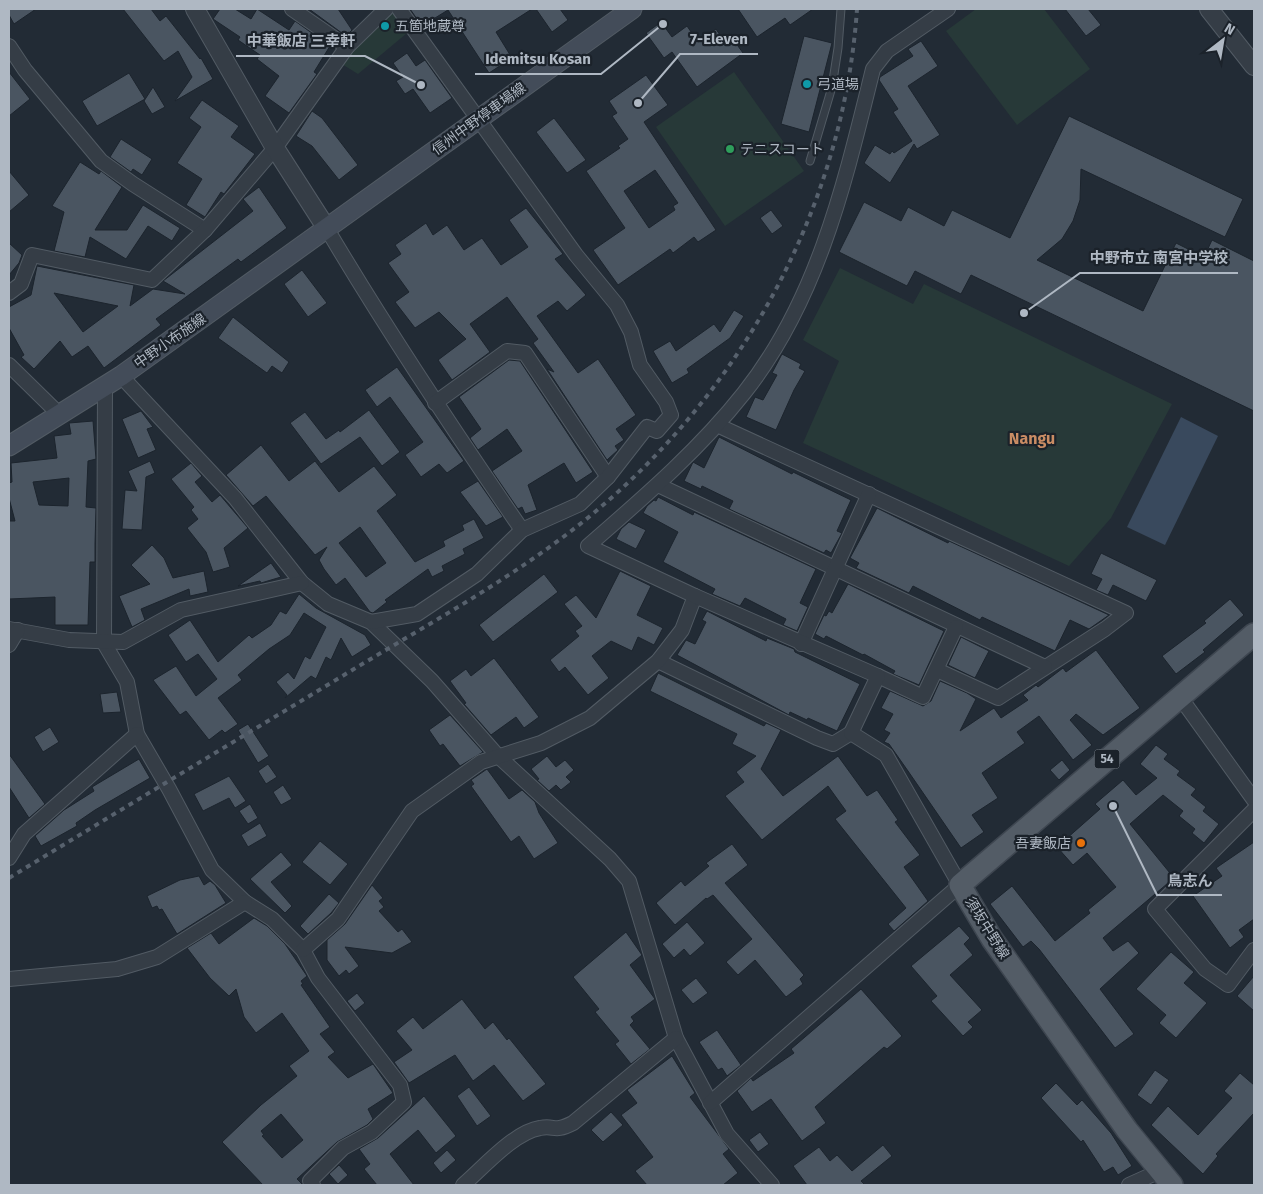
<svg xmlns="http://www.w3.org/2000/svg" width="1263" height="1194" font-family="'Fira Sans','Noto Sans JP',sans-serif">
  <rect width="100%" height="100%" fill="#222b35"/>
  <g fill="#273938">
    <polygon points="386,9 399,9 413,28 358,74 337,61"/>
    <polygon points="976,9 1044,9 1090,69 1017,125 946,31"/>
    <polygon points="734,72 804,171 725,226 656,127"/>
    <polygon points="840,268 913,304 924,284 1172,404 1111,518 1069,566 803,443 839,361 803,340"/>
  </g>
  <polygon fill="#39495d" points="1181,417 1218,436 1165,545 1127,527"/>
  <g fill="#4a5561" stroke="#1c242d" fill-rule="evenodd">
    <polygon points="9,9 36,9 14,24 9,15"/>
    <polygon points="123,9 151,9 160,21 166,16 200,59 201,58 213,79 175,101 192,77 178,51 164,61"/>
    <polygon points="220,9 235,9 251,19 257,9 289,30 295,21 330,46 314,72 317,74 289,113 265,96 279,76 257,59 260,55 238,40 240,37 213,19"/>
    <polygon points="309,9 338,9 352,30 346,36"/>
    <polygon points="410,9 532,9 496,32 512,58 489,73 448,10 422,26"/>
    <polygon points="536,9 560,9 568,20 552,32"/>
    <polygon points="738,9 813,9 790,25 785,18 757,37"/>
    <polygon points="1065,9 1088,9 1101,25 1086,36"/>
    <polygon points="661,22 672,37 687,26 698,42 716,29 726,44 733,39 743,53 697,87 672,52 664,58 646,33"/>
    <polygon points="804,36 832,43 809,132 781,124"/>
    <polygon points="921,41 938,66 908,86 940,135 917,149 914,144 890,183 864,163 875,145 890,154 892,151 894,153 912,141 893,112 898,109 879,80 880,77 913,56 908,49"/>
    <polygon points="407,53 416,66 425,60 452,98 430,113 413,89 405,94 396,81 403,77 393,63"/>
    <polygon points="9,72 30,99 9,116"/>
    <polygon points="129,73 145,99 97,126 82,101"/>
    <path d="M 646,75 L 668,105 L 644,122 L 716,230 L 698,242 L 694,237 L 673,253 L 670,249 L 618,285 L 593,250 L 625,228 L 586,171 L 620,148 L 618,146 L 628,139 L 612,116 L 617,113 L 609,101 ZM 655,170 L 678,203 L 673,206 L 675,210 L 649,228 L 624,191 Z"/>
    <polygon points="153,87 165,107 152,114 144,101"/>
    <polygon points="202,100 239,126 231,137 255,154 224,194 221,192 205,217 186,205 202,179 177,163 201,127 189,118"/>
    <polygon points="312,111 322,118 358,165 339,180 312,146 296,136"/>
    <polygon points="1069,116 1243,199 1225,237 1081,169 1080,200 1073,221 1062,239 1037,260 1143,311 1176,243 1204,257 1212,240 1254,261 1254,411 971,275 961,294 915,271 907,286 839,252 864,202 901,221 908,207 944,226 952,210 1010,238"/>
    <polygon points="554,118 586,160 567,173 536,132"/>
    <polygon points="121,139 152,159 142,175 133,169 131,172 110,157"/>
    <polygon points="80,162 99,174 101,171 122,187 95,230 127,230 143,205 180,228 172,241 148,226 126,259 90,237 85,257 54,251 64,212 52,206"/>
    <polygon points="9,171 29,195 9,212"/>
    <path d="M 259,187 L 287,228 L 241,262 L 238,259 L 156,319 L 161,325 L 104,368 L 88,346 L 72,357 L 60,341 L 34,369 L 21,357 L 24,355 L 9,328 L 9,307 L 31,295 L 37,266 L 134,285 L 130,306 L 153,289 L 185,294 L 163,281 L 253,211 L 243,199 ZM 54,293 L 118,306 L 83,332 Z"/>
    <polygon points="526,208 563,254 555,259 586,295 567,311 558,301 537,316 578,373 598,359 636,415 616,429 624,440 615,446 618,450 607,460 547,369 554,372 533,343 538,339 507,297 470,324 490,352 452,380 438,360 466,339 439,312 415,328 395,302 409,292 388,263 401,254 395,245 426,223 433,235 447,225 464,250 482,238 501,265 528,247 509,220"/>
    <polygon points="771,210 783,226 772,234 760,218"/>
    <polygon points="9,243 22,255 19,263 9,275"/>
    <polygon points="302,270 327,303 308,317 284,284"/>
    <polygon points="734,310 744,316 730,338 687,369 689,373 672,383 653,351 670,341 676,351 714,324 720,332"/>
    <polygon points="233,317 289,362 282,373 272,366 267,373 218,338"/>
    <polygon points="782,354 801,364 799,368 805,371 794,390 776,430 746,417 755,397 763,400 777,375 772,373"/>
    <polygon points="509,360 520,361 593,472 576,483 564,463 528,485 537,510 525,514 522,507 518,509 492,471 522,451 507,429 478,450 470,438 481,429 459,397"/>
    <polygon points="397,367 464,461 447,473 439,464 421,477 405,455 423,442 390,397 377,407 365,390"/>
    <polygon points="369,410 400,452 382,466 360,437 321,464 290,423 305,412 326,439 339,430 340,432"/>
    <polygon points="141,411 153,427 147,429 156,450 138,458 122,419"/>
    <path d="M 93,421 L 96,459 L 88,461 L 86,507 L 96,508 L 95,544 L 95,562 L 90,562 L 88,625 L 55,625 L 55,597 L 9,599 L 9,521 L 15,521 L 9,498 L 9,483 L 12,482 L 11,463 L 57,458 L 54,436 L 71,434 L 69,423 ZM 69,478 L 68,506 L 39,505 L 33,482 Z"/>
    <polygon points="719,437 792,474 793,472 851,500 837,531 842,533 831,553 826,550 824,553 729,509 733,501 702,486 701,489 684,481 693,462 704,468"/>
    <path d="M 261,445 L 289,481 L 315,461 L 339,492 L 374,466 L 397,495 L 377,511 L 415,562 L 445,546 L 443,541 L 464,530 L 462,525 L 474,519 L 484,538 L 463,549 L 465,554 L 442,566 L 444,571 L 432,577 L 428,569 L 385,600 L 387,602 L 373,613 L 370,612 L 345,578 L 336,585 L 324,569 L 319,560 L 327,547 L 315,555 L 266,496 L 253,506 L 226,475 ZM 360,527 L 386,563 L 366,577 L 339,543 Z"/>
    <polygon points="150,461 155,473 146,477 142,530 122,529 125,490 137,491 128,471"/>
    <polygon points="191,463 202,476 195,482 212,502 220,495 248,528 224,548 230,567 213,572 206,552 187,528 198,519 191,510 194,507 171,479"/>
    <polygon points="478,481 503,517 486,526 460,492"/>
    <polygon points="658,497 693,515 694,512 816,569 800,603 808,607 797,631 783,625 786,619 745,598 740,606 712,594 715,589 663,562 678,532 643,513 647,506 654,500 656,501"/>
    <polygon points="877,508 948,543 949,541 1109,615 1089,629 1070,620 1055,651 982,617 980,620 913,586 909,593 856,568 859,563 850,558"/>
    <polygon points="629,522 646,530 636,549 616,539 621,529"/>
    <polygon points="152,545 164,558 173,578 204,571 208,592 190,596 189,589 141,609 145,620 132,627 119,596 150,584 131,565"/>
    <polygon points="1101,553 1157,580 1146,601 1113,585 1108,595 1096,590 1102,579 1091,574"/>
    <polygon points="271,563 281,577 261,583 260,581 238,586"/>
    <polygon points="620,571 651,586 637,615 663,628 654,645 638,637 632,651 611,641 592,656 609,678 588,695 565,667 559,672 550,660 579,636 575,631 582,626 564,604 576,595 596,618"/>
    <polygon points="544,574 558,592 493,642 479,625"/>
    <polygon points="848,584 944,631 919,685 893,674 895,671 864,654 863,655 826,636 824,639 815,634 824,615 826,616 829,611 832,613"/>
    <polygon points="299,594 316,608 365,635 371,645 352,657 341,638 331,660 326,657 316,679 311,676 285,698 287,695 276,682 288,672 294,679 305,656 310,659 326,627 304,613 290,635 269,649 238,675 242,680 218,698 238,724 225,733 222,730 209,740 186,711 180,715 153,680 176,666 196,696 217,679 198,654 186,662 168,635 190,620 218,662 249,635 252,638 271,625 280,611 286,614"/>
    <polygon points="1230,599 1244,615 1203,650 1205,652 1176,674 1162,656 1206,623 1204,621"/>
    <polygon points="707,611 766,641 767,638 794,649 795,652 860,684 837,731 808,718 807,720 790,712 789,715 677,655 686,640 695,644 706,622 702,620"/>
    <polygon points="961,637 989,651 975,678 948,665"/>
    <polygon points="1096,650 1140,708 1103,735 1076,714 1070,720 1092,745 1073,760 1039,716 1017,732 1025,743 982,773 998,798 972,815 984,832 961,848 908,771 889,744 884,742 890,733 884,730 893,714 881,708 890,691 923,706 931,701 940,681 967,693 976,699 960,731 994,708 1001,718 1028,700 1023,695 1036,685 1038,687 1063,668 1066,672"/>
    <polygon points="494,658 539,717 524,728 516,717 491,735 464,704 466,703 450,681 466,669 471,676"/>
    <polygon points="658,673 764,726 766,723 781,730 761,769 783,796 838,756 867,796 877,790 898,820 895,822 920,855 904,867 928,901 894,931 888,924 906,908 835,819 846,811 828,786 762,840 725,796 744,782 736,772 756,756 732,744 737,734 650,691"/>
    <polygon points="117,692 121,712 103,713 100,694"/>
    <polygon points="450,715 483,752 460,766 443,744 440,746 429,730"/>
    <polygon points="248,724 269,756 258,763 238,730"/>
    <polygon points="50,727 59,742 43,752 34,737"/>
    <polygon points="1156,745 1168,754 1164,759 1180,771 1177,775 1196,789 1191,795 1206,807 1203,811 1219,824 1204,843 1192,833 1195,829 1179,816 1183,811 1163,795 1130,824 1174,878 1103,938 1113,951 1128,941 1139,953 1100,989 1134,1034 1115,1048 1039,949 1031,941 1023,947 990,904 1012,886 1055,941 1090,913 1088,910 1116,887 1087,853 1073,865 1057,847 1100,809 1095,804 1123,780 1136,795 1157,778 1140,764"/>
    <polygon points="9,754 45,804 29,818 9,787"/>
    <polygon points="547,756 556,767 565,760 574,770 566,777 571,782 561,790 556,785 549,791 537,780 539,779 531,769"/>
    <polygon points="139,759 150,778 95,810 76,823 77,826 41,846 35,836 64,810 94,791 92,787"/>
    <polygon points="1062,760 1070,770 1059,780 1050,770"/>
    <polygon points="268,764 277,777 266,784 258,771"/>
    <polygon points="487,769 509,799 522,790 535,802 539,813 558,843 534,859 519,836 511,842 471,786 474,784 471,780"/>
    <polygon points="229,776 246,801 235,808 229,798 203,811 194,794"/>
    <polygon points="283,785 292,799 281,805 273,792"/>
    <polygon points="250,804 258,818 248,824 239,811"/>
    <polygon points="260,823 267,836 248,847 241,835"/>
    <polygon points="320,841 348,864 330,885 302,862"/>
    <polygon points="1254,842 1254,919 1239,930 1244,937 1230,948 1193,896 1222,876 1216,868"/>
    <polygon points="732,844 748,865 725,883 804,975 800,979 803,984 786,997 755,960 738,975 726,962 752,939 713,895 707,899 706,898 675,925 656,903 681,881 685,886 709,866 706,863"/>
    <polygon points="281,852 292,865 271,882 292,906 285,913 250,879"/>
    <polygon points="199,876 204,885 210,881 215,885 226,903 177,934 162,909 159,910 157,906 152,908 147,896 180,880"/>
    <polygon points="372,885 383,898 379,901 384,907 379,911 398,932 402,929 412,942 392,953 345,947 359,966 349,974 346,970 339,976 327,960 327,940 345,924"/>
    <polygon points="329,894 339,903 331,913 308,934 300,926"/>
    <path d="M 254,918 L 267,926 L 285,944 L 307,976 L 301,981 L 303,984 L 301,985 L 330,1027 L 320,1034 L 335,1052 L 328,1057 L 348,1078 L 373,1064 L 393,1093 L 368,1109 L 373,1119 L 367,1125 L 337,1142 L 297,1179 L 303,1185 L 263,1185 L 222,1142 L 261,1105 L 297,1076 L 289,1066 L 309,1051 L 282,1013 L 256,1033 L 244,1017 L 236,989 L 229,996 L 210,978 L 187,948 L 211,933 L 219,944 ZM 281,1114 L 303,1140 L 282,1158 L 262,1136 L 264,1135 L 261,1131 Z"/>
    <polygon points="687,922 705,943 690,956 684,949 674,958 662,944"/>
    <polygon points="959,926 970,938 964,944 973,955 950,975 982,1010 968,1022 973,1027 963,1036 931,1001 937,996 911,966"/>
    <polygon points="626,932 642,955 630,965 655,999 631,1017 634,1021 630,1025 650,1049 631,1064 615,1044 619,1041 595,1012 599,1009 573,977"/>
    <polygon points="1171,952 1194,972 1184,983 1207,1003 1176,1038 1159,1023 1166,1015 1136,989"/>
    <polygon points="1254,976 1254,1011 1237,996"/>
    <polygon points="696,978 708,993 693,1004 681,990"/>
    <polygon points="861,989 902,1036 887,1049 884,1047 815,1107 826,1123 802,1141 771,1099 752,1112 737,1091 751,1078 753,1081 794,1053 791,1049"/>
    <polygon points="357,993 365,1003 355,1011 347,1001"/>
    <polygon points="462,999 485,1029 493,1022 507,1040 509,1038 546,1084 523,1101 494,1065 473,1081 455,1055 409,1083 394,1062 412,1050 396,1031 413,1017 423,1029"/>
    <polygon points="717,1030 741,1065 727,1076 722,1068 718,1070 699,1042"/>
    <polygon points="672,1056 695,1093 690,1097 729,1149 723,1154 738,1173 723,1185 647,1185 635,1171 653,1157 621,1115 637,1103 627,1090"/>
    <polygon points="1155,1070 1169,1080 1151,1105 1137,1095"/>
    <polygon points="1240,1073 1254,1085 1254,1113 1216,1154 1218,1156 1203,1174 1151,1125 1168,1106 1198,1135 1232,1098 1224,1091"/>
    <polygon points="1056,1083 1077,1105 1082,1100 1111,1133 1132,1166 1118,1175 1113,1167 1104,1172 1083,1140 1081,1142 1041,1098"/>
    <polygon points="469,1087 491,1116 477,1126 457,1096"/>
    <polygon points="424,1096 456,1136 436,1153 418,1130 390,1154 414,1185 377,1185 364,1169 370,1164 359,1149 378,1138"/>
    <polygon points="611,1112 623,1125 603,1142 591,1130"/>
    <polygon points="760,1132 769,1144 758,1152 749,1140"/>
    <polygon points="883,1145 892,1156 861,1181 865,1185 807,1185 793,1166 819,1147 830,1161 837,1155 852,1171"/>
    <polygon points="447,1150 456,1160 441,1173 433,1163"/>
    <polygon points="339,1165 348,1175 338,1184 329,1174"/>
  </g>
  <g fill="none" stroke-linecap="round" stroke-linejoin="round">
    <g stroke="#525b64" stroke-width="9">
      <polyline id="service" points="810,161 832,87 838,48 841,9"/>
    </g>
    <g stroke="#525b64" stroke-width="16">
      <g id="minor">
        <polyline points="292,9 347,47"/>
        <polyline points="9,46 25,70 101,161 133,184 205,230"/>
        <path d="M 327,229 C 388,332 454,431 522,530"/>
        <polyline points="9,293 21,284 32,255 152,280 205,230 275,148 347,47 386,9"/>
        <polyline points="9,365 60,415"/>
        <polyline points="121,376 235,498 302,583 328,604 371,622 432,681 497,755 610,859 629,881 676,1038 727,1134 772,1185"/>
        <polyline points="105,385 104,643 127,682 137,734 169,789 212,870 245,902 272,919 303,950 318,978 400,1085 404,1102 372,1132 343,1148 310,1181 313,1185"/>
        <polyline points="435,403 507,351 525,353 608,477"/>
        <polyline points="717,425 1126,613 1105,629 998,698 937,670"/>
        <polyline points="658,485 1045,667"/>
        <polyline points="371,622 417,614 477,574 522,530 580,504 608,477 647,427 657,431 671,415 666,402 640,365 631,332 617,305 576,255 399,9"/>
        <polyline points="9,629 69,640 123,642 181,610 302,583"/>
        <polyline points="801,644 869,494"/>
        <polyline points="9,645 18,630"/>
        <polyline points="658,661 817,738 833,744 851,733"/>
        <polyline points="878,676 923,697 956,627"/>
        <polyline points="1180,697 1254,800"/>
        <polyline points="1254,810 1155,909 1205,969 1228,985 1254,950"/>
        <polyline points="9,858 24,834 137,734"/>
        <polyline points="303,950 338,919 412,811 481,762 541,743 590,718 658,661 682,630 695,596"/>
        <polyline points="9,979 117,969 157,957 245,902"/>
        <path d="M 710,1103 L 960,885 L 886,755 L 851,733 L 878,676 L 695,596 L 588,546 C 643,498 699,450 744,393 C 818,300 845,182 873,69 L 887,51 L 948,9"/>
        <path d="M 463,1185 C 483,1168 514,1132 540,1128 C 556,1125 553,1133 573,1123 L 676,1038"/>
        <polyline points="1129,1185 1160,1171"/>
      </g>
    </g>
    <g stroke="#525b64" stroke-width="20">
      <g id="tertiary">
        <polyline points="195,9 275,148 327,229"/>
        <polyline points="1209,9 1254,66"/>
      </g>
    </g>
    <g stroke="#525b64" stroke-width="21">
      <polyline id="secondary" points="9,446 121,376 632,9"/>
    </g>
    <g stroke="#3e4650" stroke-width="24">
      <polyline id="primary" points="1172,1185 1127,1130 992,939 960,885 1254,634"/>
    </g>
    <use href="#service" stroke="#353d46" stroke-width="7"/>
    <use href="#minor" stroke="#353d46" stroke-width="14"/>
    <use href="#tertiary" stroke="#353d46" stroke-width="18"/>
    <use href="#secondary" stroke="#434c59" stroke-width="19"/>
    <use href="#primary" stroke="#535c66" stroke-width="21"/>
    <path stroke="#57616d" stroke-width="4" stroke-dasharray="5 5" stroke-linecap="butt" d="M 9,878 C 122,809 235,741 349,672 C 425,626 504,583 575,528 C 736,403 843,213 857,9"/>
  </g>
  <g fill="#0f9aa8" stroke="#1b222a" stroke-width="2">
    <circle cx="385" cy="26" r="5"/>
    <circle cx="807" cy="84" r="5"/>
  </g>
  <circle fill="#2e9e5b" stroke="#1b222a" stroke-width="2" cx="730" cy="149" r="5"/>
  <circle fill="#e8710a" stroke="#1b222a" stroke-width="2" cx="1081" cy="843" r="5"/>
  <g text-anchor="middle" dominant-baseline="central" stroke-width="4.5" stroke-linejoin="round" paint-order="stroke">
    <rect fill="#1b222a" stroke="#838b95" stroke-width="1" x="1094.5" y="749.5" width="25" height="19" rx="4"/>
    <g font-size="12" font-weight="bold" fill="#afb8c3">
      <text x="1107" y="759">54</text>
    </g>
    <g font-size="14" fill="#afb8c3" stroke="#1b222a" text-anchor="start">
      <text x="395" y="26">五箇地蔵尊</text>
      <text x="817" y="84">弓道場</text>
      <text x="740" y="149">テニスコート</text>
      <text x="1071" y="843" text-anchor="end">吾妻飯店</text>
    </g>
    <g font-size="14" fill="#afb8c3" stroke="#1b222a">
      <text transform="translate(479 119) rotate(-36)">信州中野停車場線</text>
      <text transform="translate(170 341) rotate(-35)">中野小布施線</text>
      <text transform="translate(987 928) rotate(58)">須坂中野線</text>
    </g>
    <g font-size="16" font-weight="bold" fill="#c98c64" stroke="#1b222a">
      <text x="1032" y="438">Nangu</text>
    </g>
  </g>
  <path fill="none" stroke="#afb8c3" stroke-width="2" d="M638 103L680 54H758M421 85L365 56H236M663 24L601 74H475M1024 313L1080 273H1238M1113 806L1157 895H1222"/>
  <g fill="#afb8c3" stroke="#1b222a" stroke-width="2">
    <circle cx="638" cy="103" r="5"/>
    <circle cx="421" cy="85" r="5"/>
    <circle cx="663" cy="24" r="5"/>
    <circle cx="1024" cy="313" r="5"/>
    <circle cx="1113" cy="806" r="5"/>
  </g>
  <g font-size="15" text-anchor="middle" font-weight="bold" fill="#afb8c3" stroke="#1b222a" stroke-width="4.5" stroke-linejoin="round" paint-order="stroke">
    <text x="719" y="44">7-Eleven</text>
    <text x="301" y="46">中華飯店 三幸軒</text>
    <text x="538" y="64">Idemitsu Kosan</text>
    <text x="1159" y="263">中野市立 南宮中学校</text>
    <text x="1190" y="886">鳥志ん</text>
  </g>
  <rect width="1263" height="1194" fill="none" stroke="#afb8c3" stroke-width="20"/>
  <g transform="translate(1223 40) rotate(31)" stroke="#1b222a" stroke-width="4" paint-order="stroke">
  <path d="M0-4L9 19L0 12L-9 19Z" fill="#afb8c3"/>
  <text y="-8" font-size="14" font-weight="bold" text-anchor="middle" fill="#afb8c3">N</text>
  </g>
</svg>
